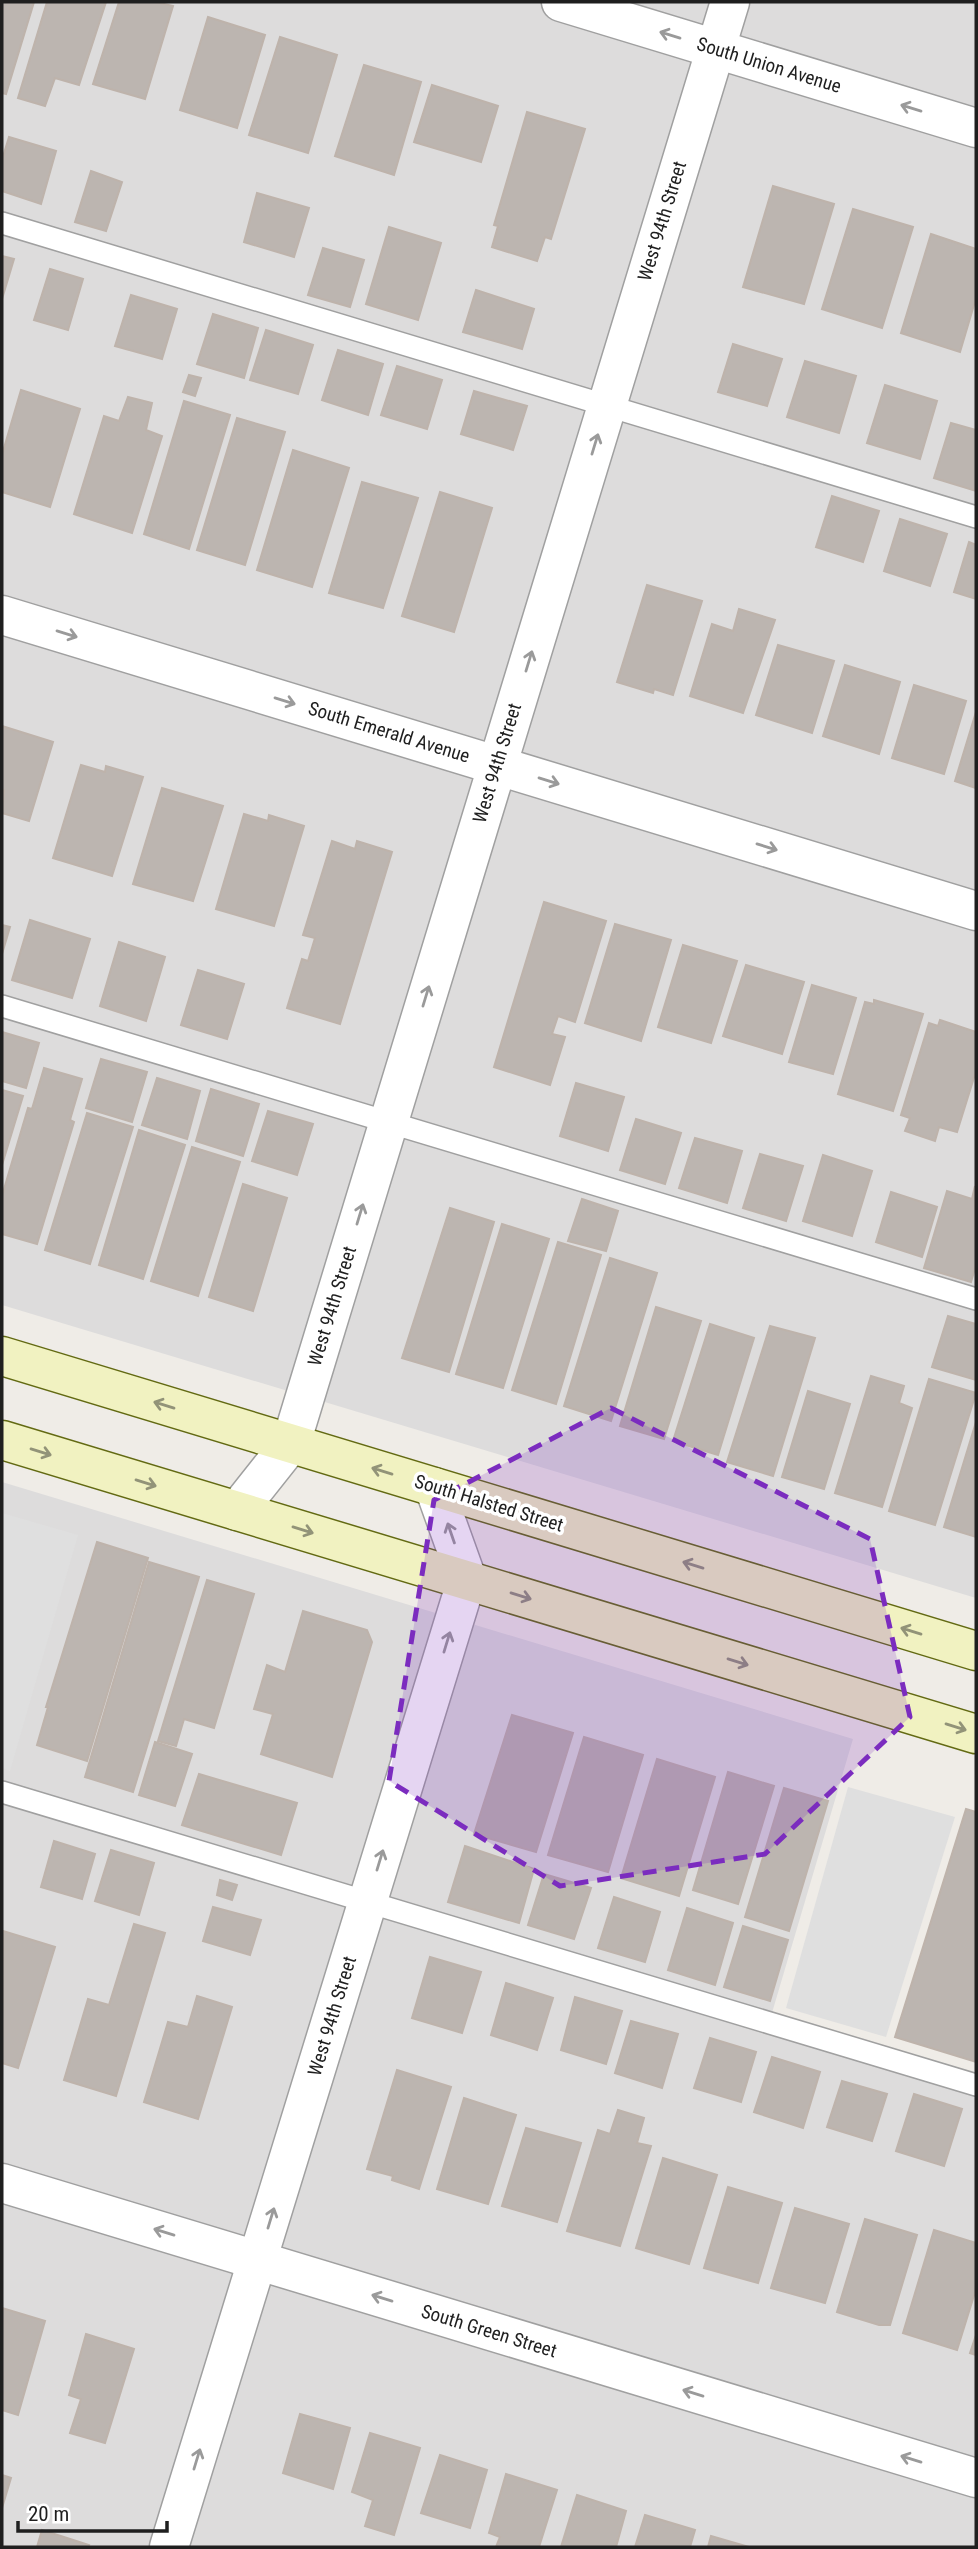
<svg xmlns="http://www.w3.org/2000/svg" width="978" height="2549" font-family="'Roboto Condensed',sans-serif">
  <rect width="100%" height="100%" fill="#efece7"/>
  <g fill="#dddcdc">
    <polygon points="2,2 976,2 976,1598 2,1305"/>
    <polygon points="2,1482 853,1739 769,2023 976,2090 976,2547 2,2547"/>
  </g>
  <g fill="#dfdfdf">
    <polygon points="2,1513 78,1535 10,1771 2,1768"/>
    <polygon points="848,1787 955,1817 886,2037 786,2008"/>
  </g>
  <g fill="#bcb5b0" stroke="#beb3ab" stroke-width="2">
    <polygon points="2,2 34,2 6,94 2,93"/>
    <polygon points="47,2 106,2 79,85 55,78 45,106 18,98"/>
    <polygon points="119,2 156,2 173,6 145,99 93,84"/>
    <polygon points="208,17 265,35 237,128 180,110"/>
    <polygon points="280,37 337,55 308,153 249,135"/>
    <polygon points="364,65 421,82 394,175 335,156"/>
    <polygon points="432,85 498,106 481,162 414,142"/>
    <polygon points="527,112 585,129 551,239 545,237 537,261 492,247 498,226 494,225"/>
    <polygon points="9,137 56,151 41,204 2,191 2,160"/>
    <polygon points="91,171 122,182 106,231 75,222"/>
    <polygon points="773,186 834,204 804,304 743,287"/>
    <polygon points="257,193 309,208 294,257 244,242"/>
    <polygon points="853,209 913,227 882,328 822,309"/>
    <polygon points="389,227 441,243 418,320 366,304"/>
    <polygon points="931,234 976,249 976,298 960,352 901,333"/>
    <polygon points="323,248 364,260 350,307 308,295"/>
    <polygon points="2,256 14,259 2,299"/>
    <polygon points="50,269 83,279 68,330 34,320"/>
    <polygon points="476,290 534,309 522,349 463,332"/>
    <polygon points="131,295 177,309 162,359 115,346"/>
    <polygon points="213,314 258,328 244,378 197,364"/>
    <polygon points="266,330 313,345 298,394 250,380"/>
    <polygon points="733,344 782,359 767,406 718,392"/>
    <polygon points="338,350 383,364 368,415 322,400"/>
    <polygon points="805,361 856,376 839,433 787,417"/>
    <polygon points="397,366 442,380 427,429 381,415"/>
    <polygon points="189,375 201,378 195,396 183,392"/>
    <polygon points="885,385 937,401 920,459 867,443"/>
    <polygon points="21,390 80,409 50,507 2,492 2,455"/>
    <polygon points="474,391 527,406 513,450 461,434"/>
    <polygon points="128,397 152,403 146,430 162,436 132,533 74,514 104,416 119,421"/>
    <polygon points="184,401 230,415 189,549 144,534"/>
    <polygon points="237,418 285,432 245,565 197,550"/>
    <polygon points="951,423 976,430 976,491 934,478"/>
    <polygon points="293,450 349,468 312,587 257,570"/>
    <polygon points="362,482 418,498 383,608 329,593"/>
    <polygon points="440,492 492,508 454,632 402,616"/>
    <polygon points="832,496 879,511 863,562 816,547"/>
    <polygon points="900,519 947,534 930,586 884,571"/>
    <polygon points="969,542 976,545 976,599 954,592"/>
    <polygon points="647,585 702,601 673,695 654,689 653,693 617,682"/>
    <polygon points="739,609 775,620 743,713 690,696 712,624 733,631"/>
    <polygon points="778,645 834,661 812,733 756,715"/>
    <polygon points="845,665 900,682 879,754 823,736"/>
    <polygon points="914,685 966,701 944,774 892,758"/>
    <polygon points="976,712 976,788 955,781"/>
    <polygon points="2,726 53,742 29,821 2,813 4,790 2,790"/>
    <polygon points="81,765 105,772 106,766 143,777 112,876 53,858"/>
    <polygon points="162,788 223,806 193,901 133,884"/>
    <polygon points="244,814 268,821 269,815 304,826 274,926 216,909"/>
    <polygon points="332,841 355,849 357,841 392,852 340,1024 287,1008 302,959 308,961 315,938 303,935"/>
    <polygon points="544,902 606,921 575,1022 558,1016 552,1034 565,1037 550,1085 494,1067"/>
    <polygon points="30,920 90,939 72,998 12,980"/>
    <polygon points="615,924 671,940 641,1041 585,1023"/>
    <polygon points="2,925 10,927 2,954"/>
    <polygon points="119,942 165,957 146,1021 100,1006"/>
    <polygon points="683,945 737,961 711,1043 658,1027"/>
    <polygon points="746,965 804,982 782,1054 723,1036"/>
    <polygon points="198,970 244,984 227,1039 181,1025"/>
    <polygon points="812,985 856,998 833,1074 789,1062"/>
    <polygon points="874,1000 923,1014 893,1111 838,1094 865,1002 874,1004"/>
    <polygon points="940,1020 976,1032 976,1071 957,1132 939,1127 935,1141 905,1131 910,1118 901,1115 929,1023 938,1026"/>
    <polygon points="2,1032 39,1043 26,1088 2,1081"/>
    <polygon points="101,1059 147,1072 132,1122 86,1108"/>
    <polygon points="44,1068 82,1079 70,1120 74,1122 37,1244 2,1234 2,1196 28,1108 32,1109"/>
    <polygon points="157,1078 200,1091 187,1139 142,1125"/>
    <polygon points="576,1083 624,1097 608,1151 560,1136"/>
    <polygon points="211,1089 259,1104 243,1156 196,1141"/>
    <polygon points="2,1090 23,1096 2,1165"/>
    <polygon points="268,1111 313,1124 297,1175 252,1161"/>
    <polygon points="87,1113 133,1127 90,1264 45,1250"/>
    <polygon points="636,1119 681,1133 665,1184 620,1170"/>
    <polygon points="139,1130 185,1145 143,1279 99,1265"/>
    <polygon points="695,1138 742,1151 727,1203 679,1188"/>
    <polygon points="192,1147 240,1162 198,1296 151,1281"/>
    <polygon points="760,1154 803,1166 786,1221 743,1208"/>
    <polygon points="823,1155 872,1171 852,1236 803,1221"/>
    <polygon points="243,1184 287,1198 253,1311 209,1297"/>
    <polygon points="975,1186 976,1265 971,1282 924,1268 947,1191 972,1199"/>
    <polygon points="891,1192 937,1207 922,1257 876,1242"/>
    <polygon points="582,1199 618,1211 606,1251 568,1241"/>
    <polygon points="450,1208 494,1222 449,1372 402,1358"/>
    <polygon points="502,1224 549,1239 503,1388 456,1374"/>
    <polygon points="558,1242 601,1255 556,1404 512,1390"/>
    <polygon points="610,1258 657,1273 611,1421 564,1406"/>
    <polygon points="656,1307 701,1321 664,1439 620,1426"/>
    <polygon points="948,1316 976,1324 976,1380 932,1367"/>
    <polygon points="710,1324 754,1338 718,1455 673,1441"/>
    <polygon points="770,1326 815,1338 773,1476 727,1462"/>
    <polygon points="871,1376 904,1386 899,1403 912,1408 882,1507 835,1493"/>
    <polygon points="929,1379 976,1393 935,1525 889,1511"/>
    <polygon points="808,1391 850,1404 824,1489 782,1477"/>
    <polygon points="976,1422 976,1537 944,1527"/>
    <polygon points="97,1542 148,1558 87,1761 37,1745 48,1707 46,1707"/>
    <polygon points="149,1562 199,1577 133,1792 85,1777"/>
    <polygon points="207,1580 254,1594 214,1728 184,1719 176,1746 158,1741"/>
    <polygon points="303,1611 367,1630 372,1642 332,1777 261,1754 273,1714 254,1709 267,1665 285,1672"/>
    <polygon points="512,1715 573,1733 536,1852 474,1834"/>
    <polygon points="584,1737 643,1755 608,1872 548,1855"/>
    <polygon points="155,1742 192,1754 175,1806 139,1795"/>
    <polygon points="657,1759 715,1777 679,1896 621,1878"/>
    <polygon points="728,1772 774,1786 738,1904 693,1890"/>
    <polygon points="199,1774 297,1803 281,1855 182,1825"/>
    <polygon points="784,1788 828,1801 789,1931 745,1917"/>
    <polygon points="966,1809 976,1812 976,2062 895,2037"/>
    <polygon points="54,1841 95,1854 82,1899 41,1887"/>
    <polygon points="465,1846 534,1869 519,1923 448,1902"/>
    <polygon points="111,1850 154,1863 139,1915 95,1901"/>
    <polygon points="544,1874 591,1888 574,1939 528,1925"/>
    <polygon points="220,1880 237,1885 232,1900 217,1895"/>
    <polygon points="614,1897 660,1912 645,1962 598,1948"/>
    <polygon points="213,1907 261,1920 250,1955 203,1941"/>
    <polygon points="687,1908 733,1923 715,1985 668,1970"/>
    <polygon points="134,1924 165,1933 116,2096 64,2080 88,1999 109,2005"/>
    <polygon points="743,1926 788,1940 770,2001 724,1987"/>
    <polygon points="3,1931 55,1947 18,2068 2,2063"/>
    <polygon points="430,1957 481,1972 462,2033 412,2018"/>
    <polygon points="506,1983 553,1998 537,2050 491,2035"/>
    <polygon points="197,1996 232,2007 198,2119 144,2102 168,2022 188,2027"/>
    <polygon points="575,1997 622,2011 606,2064 561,2050"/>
    <polygon points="631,2021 678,2034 662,2088 615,2073"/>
    <polygon points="710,2038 756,2052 741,2102 694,2088"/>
    <polygon points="772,2057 820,2072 803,2128 754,2112"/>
    <polygon points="397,2070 451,2087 419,2189 392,2180 393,2176 367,2169"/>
    <polygon points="842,2081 887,2094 872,2141 827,2127"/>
    <polygon points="914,2094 962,2109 944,2166 896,2151"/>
    <polygon points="464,2098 516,2115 488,2204 437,2189"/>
    <polygon points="618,2110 644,2118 637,2143 651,2146 620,2246 567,2231 598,2130 610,2134"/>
    <polygon points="526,2128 581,2143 557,2222 502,2206"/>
    <polygon points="663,2158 717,2175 689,2264 636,2248"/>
    <polygon points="728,2187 782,2203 758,2283 704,2268"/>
    <polygon points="795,2208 849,2224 825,2303 771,2288"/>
    <polygon points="865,2219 917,2235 890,2325 879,2325 837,2312"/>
    <polygon points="934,2230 976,2243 976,2289 957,2350 903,2333"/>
    <polygon points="2,2308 45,2321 18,2415 2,2410"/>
    <polygon points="86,2334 134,2349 105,2443 70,2433 81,2399 69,2395"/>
    <polygon points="976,2335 976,2355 970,2353"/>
    <polygon points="300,2414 350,2428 333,2489 283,2473"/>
    <polygon points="370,2433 420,2448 394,2535 365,2526 373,2500 352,2492"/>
    <polygon points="440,2455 487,2470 470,2528 421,2513"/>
    <polygon points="506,2474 557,2490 539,2547 496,2547 500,2537 489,2533"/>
    <polygon points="2,2475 11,2478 2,2508"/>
    <polygon points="577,2495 626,2511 616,2547 561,2547"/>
    <polygon points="645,2515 695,2530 690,2547 635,2547"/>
    <polygon points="42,2530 89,2545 88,2547 37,2547"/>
    <polygon points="711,2536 749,2547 708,2547"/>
  </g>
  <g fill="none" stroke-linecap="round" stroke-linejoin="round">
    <g stroke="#a0a0a0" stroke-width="24">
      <g id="lane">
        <polyline points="2,223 976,517"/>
        <polyline points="2,1006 976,1299"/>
        <polyline points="2,1792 976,2085"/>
      </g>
    </g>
    <g stroke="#a0a0a0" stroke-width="41">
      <g id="street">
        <polyline points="561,2 976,128"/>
        <polyline points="2,615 976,911"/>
        <polyline points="237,1511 291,1443 730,2"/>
        <polyline points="2,2183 976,2478"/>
        <polyline points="169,2547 467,1579 434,1487"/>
      </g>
    </g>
    <g stroke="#636a13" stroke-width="41">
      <g id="secondary">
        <polyline points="2,1356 976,1651"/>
        <polyline points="2,1440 976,1734"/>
      </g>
    </g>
    <use href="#lane" stroke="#fff" stroke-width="21"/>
    <use href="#street" stroke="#fff" stroke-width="38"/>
    <use href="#secondary" stroke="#f1f2c1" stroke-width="38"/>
  </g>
  <defs><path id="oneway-shaft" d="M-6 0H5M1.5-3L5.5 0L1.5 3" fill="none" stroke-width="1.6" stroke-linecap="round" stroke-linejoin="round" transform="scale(1.75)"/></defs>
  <g stroke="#9a9a9a">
    <use href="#oneway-shaft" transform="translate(670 35) rotate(-163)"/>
    <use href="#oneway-shaft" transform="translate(911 108) rotate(-163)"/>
    <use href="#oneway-shaft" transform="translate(595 444) rotate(-73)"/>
    <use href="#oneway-shaft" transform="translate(67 634) rotate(17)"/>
    <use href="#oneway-shaft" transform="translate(529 661) rotate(-73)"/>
    <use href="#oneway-shaft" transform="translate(285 701) rotate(17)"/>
    <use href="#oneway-shaft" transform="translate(549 781) rotate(17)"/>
    <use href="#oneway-shaft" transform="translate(767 847) rotate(17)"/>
    <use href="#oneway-shaft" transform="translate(426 996) rotate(-73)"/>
    <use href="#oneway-shaft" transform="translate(360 1214) rotate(-73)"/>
    <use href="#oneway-shaft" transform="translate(451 1533) rotate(-109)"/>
    <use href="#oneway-shaft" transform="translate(447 1642) rotate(-73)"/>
    <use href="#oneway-shaft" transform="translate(380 1860) rotate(-73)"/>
    <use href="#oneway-shaft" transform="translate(271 2218) rotate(-73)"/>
    <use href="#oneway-shaft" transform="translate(164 2232) rotate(-163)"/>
    <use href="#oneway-shaft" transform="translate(382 2298) rotate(-163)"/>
    <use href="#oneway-shaft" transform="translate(693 2393) rotate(-163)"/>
    <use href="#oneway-shaft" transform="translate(197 2459) rotate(-73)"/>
    <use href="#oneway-shaft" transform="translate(911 2459) rotate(-163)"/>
  </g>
  <g stroke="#929378">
    <use href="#oneway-shaft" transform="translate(164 1405) rotate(-163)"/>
    <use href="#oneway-shaft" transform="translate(41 1452) rotate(17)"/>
    <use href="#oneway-shaft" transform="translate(382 1471) rotate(-163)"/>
    <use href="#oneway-shaft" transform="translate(146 1483) rotate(17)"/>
    <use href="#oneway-shaft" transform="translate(303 1530) rotate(17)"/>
    <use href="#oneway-shaft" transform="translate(693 1565) rotate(-163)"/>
    <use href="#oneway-shaft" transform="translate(521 1596) rotate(17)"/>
    <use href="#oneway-shaft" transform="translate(911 1631) rotate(-163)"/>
    <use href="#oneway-shaft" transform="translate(738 1662) rotate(17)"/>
    <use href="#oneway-shaft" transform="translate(956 1727) rotate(17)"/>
  </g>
  <path fill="#7b2cbf" fill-opacity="0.2" stroke="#7b2cbf" stroke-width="5" stroke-dasharray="14 9" stroke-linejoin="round" d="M 611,1408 L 870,1539 L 910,1717 L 765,1854 L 560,1886 L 389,1781 L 434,1500 Z"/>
  <g text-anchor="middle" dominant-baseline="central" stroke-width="7" stroke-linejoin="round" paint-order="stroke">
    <g font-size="19" fill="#1f1f1f" stroke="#fff">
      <text transform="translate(769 65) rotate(17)">South Union Avenue</text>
      <text transform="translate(662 221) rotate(-73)">West 94th Street</text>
      <text transform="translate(389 732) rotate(17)">South Emerald Avenue</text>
      <text transform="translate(497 763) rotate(-73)">West 94th Street</text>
      <text transform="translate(332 1306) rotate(-73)">West 94th Street</text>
      <text transform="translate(489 1503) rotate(17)">South Halsted Street</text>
      <text transform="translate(332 2016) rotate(-73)">West 94th Street</text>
      <text transform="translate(489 2331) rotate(17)">South Green Street</text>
    </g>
  </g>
  <rect width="978" height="2549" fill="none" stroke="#1f1f1f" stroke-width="7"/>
  <path d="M18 2521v10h149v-10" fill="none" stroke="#1f1f1f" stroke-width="3.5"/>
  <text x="28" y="2521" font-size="21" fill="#1f1f1f" stroke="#ffffff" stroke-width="5" paint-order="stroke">20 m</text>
</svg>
